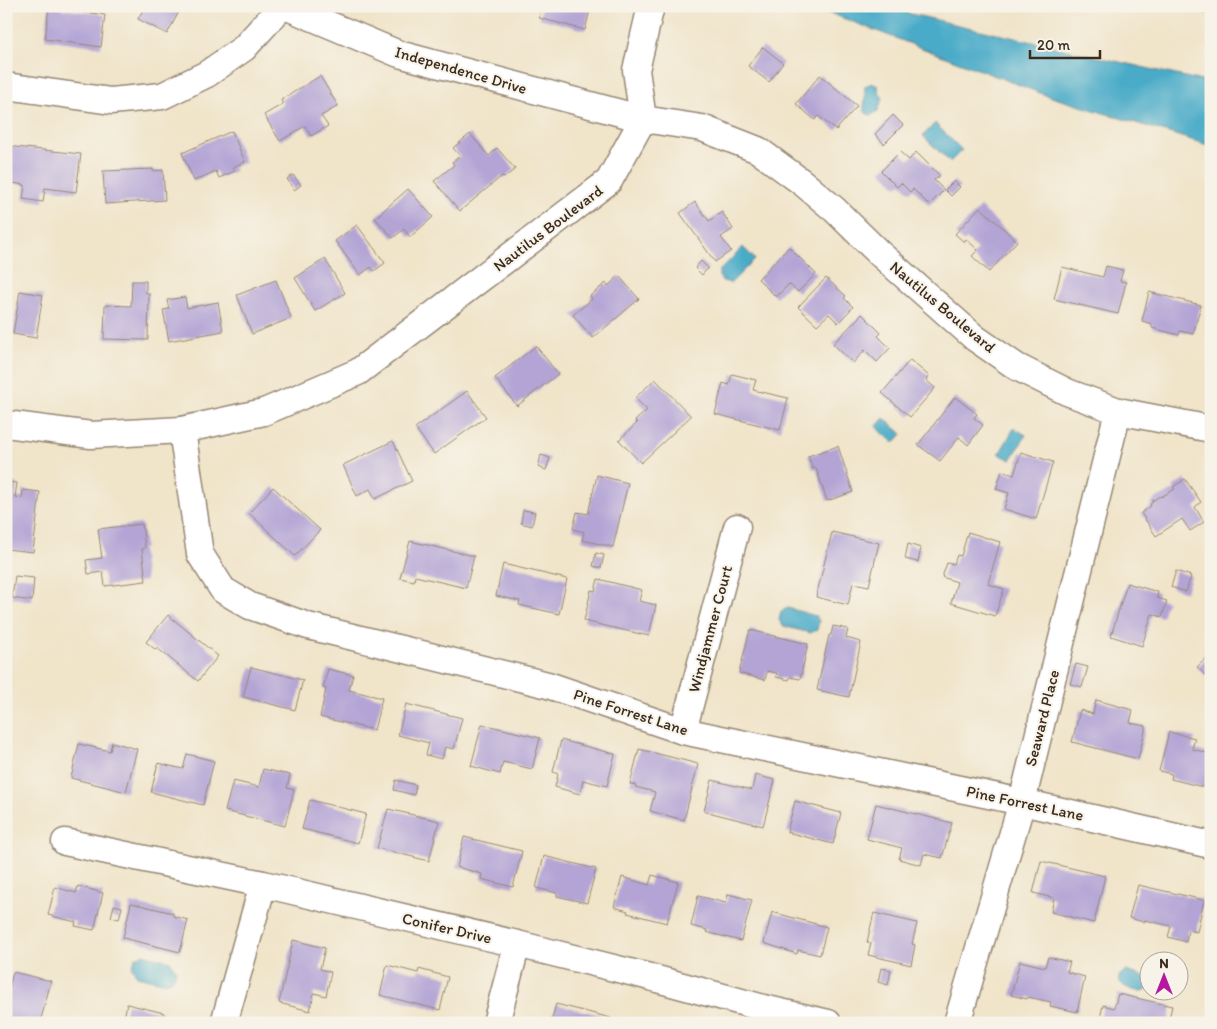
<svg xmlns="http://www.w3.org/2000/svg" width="1217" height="1029" font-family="Itim,sans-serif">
  <rect width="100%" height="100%" fill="#f7f3e8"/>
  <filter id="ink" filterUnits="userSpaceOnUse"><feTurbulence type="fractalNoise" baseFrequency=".02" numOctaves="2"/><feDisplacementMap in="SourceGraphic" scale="10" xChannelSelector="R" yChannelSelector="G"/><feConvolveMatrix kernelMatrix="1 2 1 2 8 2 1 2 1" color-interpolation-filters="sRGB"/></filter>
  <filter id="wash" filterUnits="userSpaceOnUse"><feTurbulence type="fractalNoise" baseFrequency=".0096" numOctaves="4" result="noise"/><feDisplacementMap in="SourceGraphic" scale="20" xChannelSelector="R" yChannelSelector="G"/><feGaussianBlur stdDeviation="1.12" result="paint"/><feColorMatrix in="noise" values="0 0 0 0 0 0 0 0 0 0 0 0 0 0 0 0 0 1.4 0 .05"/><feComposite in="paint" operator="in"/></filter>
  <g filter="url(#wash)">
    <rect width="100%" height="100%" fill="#f0e4c9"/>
    <g fill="#49abc8" stroke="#426a73">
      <polygon points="811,6 876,6 1211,83 1211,146 1048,96"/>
      <path d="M 872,83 L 878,86 L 879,93 L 883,98 L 878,111 L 872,115 C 861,114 864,107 865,99 C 866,94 864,92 865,86 Z"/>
      <polygon points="935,123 962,150 950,162 923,136"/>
      <polygon points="743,247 755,259 731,283 722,281 719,276 719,271"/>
      <polygon points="884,418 902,434 894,443 876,427"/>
      <polygon points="1014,428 1026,435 1011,460 999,454"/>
      <path d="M 1211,586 L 1211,614 L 1206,614 C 1203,602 1202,595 1211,586 Z"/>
      <polygon points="788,608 816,616 819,621 817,630 810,633 783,626 779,620 781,611"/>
      <polygon points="143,954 170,961 176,970 174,978 166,983 137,976 132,967 135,958"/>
      <path d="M 1126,971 L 1148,978 C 1157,1006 1099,982 1126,971 Z"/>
    </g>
    <g id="blocks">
      <g fill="#b3a4d5">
        <polygon points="145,6 182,6 167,34 138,19"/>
        <polygon points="542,6 591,6 585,30 539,18"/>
        <polygon points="1200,6 1211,6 1211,14 1199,11"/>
        <polygon points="49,7 105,15 101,47 45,39"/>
        <polygon points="763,47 783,63 769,82 748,66"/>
        <polygon points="820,75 857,106 836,130 818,116 815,120 796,104"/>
        <polygon points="320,76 338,106 321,116 328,126 311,136 305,126 280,141 264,115 283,104 281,100"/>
        <polygon points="893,115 903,125 884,144 875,134"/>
        <polygon points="232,131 245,162 233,167 235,171 219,178 216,171 194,181 182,153"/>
        <polygon points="470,134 489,156 497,148 515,169 504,178 502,176 460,211 434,181 454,165 452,162 460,156 453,148"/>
        <polygon points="6,146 81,154 76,192 45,188 43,202 23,199 25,185 6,182"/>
        <polygon points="900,152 909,160 916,152 940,176 934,180 944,190 929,205 913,189 910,192 901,183 897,187 881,171"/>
        <polygon points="153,169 153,171 163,170 165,200 105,204 103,171"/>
        <polygon points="293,175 301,185 294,190 287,179"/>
        <polygon points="954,181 960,187 951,196 945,190"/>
        <polygon points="408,189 433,217 410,237 404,229 393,238 375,218"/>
        <polygon points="695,202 709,221 722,212 733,229 721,237 731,251 715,262 680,213"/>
        <polygon points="980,207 1017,241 989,272 972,256 978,250 966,239 964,242 955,234"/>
        <polygon points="357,225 385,263 374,271 371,267 360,275 335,241"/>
        <polygon points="789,247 816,274 798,292 789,284 776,297 758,279"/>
        <polygon points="325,259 345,293 315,311 295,278"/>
        <polygon points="701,261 708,268 702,275 695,268"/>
        <polygon points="1106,266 1123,270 1120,281 1126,282 1118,314 1054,299 1062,267 1103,277"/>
        <polygon points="619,276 639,299 593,338 573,315 592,299 590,296 606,283 608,286"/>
        <polygon points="826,278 846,296 844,298 853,307 838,323 829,314 817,325 798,307"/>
        <polygon points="276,280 291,318 252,334 237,295"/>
        <polygon points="132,281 146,281 146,293 149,293 148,340 104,339 105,305 131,306"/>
        <polygon points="20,291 43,295 36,338 13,334"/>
        <polygon points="1149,292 1201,305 1193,334 1180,331 1179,335 1152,328 1152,324 1142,321"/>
        <polygon points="185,297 187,308 218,302 223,331 169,341 163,310 169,309 167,300"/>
        <polygon points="862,314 881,333 878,336 890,348 877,362 865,350 853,363 833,344"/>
        <polygon points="536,346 558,374 517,406 495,378"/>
        <polygon points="910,360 929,376 926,380 935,388 910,417 882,393"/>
        <polygon points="732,374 756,380 753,390 788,398 780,430 715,414 723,383 729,385"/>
        <polygon points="655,379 691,416 641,463 619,440 637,423 635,421 647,410 635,398"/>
        <polygon points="467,391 486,417 434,454 415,428"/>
        <polygon points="955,397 977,414 974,418 983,425 968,445 959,437 940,461 918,445"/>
        <polygon points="393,441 412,481 375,499 370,489 357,496 343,465"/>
        <polygon points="838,446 853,492 827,501 816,468 813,469 808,456"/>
        <polygon points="1021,452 1053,462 1036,519 1004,509 1009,493 996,489 1002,471 1014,475"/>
        <polygon points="541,455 550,458 546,470 538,467"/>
        <polygon points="597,475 628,483 613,547 582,540 584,532 573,529 577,512 588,514"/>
        <polygon points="1185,479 1201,502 1195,507 1204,522 1190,531 1182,519 1156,536 1141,513 1151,506 1150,504 1153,502 1152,501 1160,496 1161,497 1175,489 1173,487"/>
        <polygon points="6,482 17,483 15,497 22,498 23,490 40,492 33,552 6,549"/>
        <polygon points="273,487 320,530 295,556 249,513"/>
        <polygon points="523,510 535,512 532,526 521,523"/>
        <polygon points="142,524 145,548 142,549 146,581 105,586 103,572 88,574 86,560 102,558 98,529"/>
        <polygon points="832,532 879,543 869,586 853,583 848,605 816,597"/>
        <polygon points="968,532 1000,542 988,584 1004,589 995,616 951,603 957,582 942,577 947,563 954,564 957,555 961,556"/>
        <polygon points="410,541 474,556 466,588 415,576 414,581 400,578"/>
        <polygon points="908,544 921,548 918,562 905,559"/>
        <polygon points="596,553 604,555 601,568 593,566"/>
        <polygon points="503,564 567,579 559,614 519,605 520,601 496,596"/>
        <polygon points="1176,571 1191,576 1186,592 1171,587"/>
        <polygon points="15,576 34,578 32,601 12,598"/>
        <polygon points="598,579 642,590 639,601 656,605 649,636 584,621 591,590 595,591"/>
        <polygon points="1127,583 1158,592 1157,598 1167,601 1162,617 1152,614 1142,646 1111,636"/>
        <polygon points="168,615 218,656 198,681 157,648 156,650 146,642"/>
        <polygon points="833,626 848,629 846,638 861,642 849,697 817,690 829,635 831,635"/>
        <polygon points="750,630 808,644 800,679 790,677 789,680 776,677 777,673 767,671 765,680 739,673"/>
        <polygon points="1211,654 1211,681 1197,667"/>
        <polygon points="1076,664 1088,667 1082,687 1070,684"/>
        <polygon points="251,667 303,680 295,710 243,697"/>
        <polygon points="328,669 353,675 349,690 382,698 374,730 320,717 326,689 323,688"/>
        <polygon points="1096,700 1133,710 1130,723 1146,726 1138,759 1072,742 1080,710 1093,714"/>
        <polygon points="406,704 462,718 454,749 445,747 442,759 426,755 429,743 398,735"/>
        <polygon points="482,724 540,738 532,769 503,762 500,774 471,766"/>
        <polygon points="1169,732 1195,738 1192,749 1211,754 1211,789 1171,779 1172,774 1159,771"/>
        <polygon points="561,740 615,754 607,786 583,780 580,794 555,787 558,774 553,772"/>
        <polygon points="112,742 137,749 126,792 71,778 79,744 110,751"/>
        <polygon points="639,749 698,764 684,820 650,811 655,792 635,787 636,785 630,784"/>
        <polygon points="187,754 214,761 203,805 151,792 158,763 183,769"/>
        <polygon points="263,769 290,775 287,788 294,790 285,826 225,811 233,781 259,787"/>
        <polygon points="755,775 775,780 763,826 704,811 712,780 752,790"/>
        <polygon points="396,780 416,785 414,795 394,790"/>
        <polygon points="310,800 366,814 358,843 302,829"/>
        <polygon points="795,801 841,813 833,844 787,832"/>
        <polygon points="876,804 952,823 942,858 924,854 921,865 899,859 902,848 867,839"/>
        <polygon points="388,809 439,821 429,861 377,848"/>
        <polygon points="464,837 522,851 513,887 481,879 482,874 457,867"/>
        <polygon points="544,856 596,869 587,903 557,896 557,893 536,888"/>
        <polygon points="1041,861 1105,876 1094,923 1051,912 1054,898 1033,893"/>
        <polygon points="652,875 678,882 667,923 627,913 628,911 614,907 622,877 649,885"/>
        <polygon points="1138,885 1204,900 1197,932 1188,930 1186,942 1168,937 1171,926 1145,920 1144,922 1129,918"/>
        <polygon points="78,886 103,893 94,930 75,926 76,922 48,915 55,887 76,893"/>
        <polygon points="728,894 752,900 741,941 706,932 707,930 691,926 698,896 726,903"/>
        <polygon points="131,903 173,913 173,916 188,920 180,952 123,938"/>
        <polygon points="114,905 122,907 119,919 111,917"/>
        <polygon points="772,912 827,927 820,955 798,950 797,954 764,943"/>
        <polygon points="874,913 917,923 912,944 915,945 911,965 868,955 871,943 867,942"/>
        <polygon points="293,940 325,948 320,969 331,972 326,996 314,993 310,1011 279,1003"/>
        <polygon points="1048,957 1070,962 1067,972 1085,977 1077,1012 1050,1006 1051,1002 1028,997 1027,999 1011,995 1020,961 1045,967"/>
        <polygon points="387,965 418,973 419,969 448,977 440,1010 380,995"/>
        <polygon points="881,968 891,970 888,985 878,982"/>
        <polygon points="13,972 51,981 40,1023 6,1023 6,1000"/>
        <polygon points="1118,994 1172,1006 1168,1023 1099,1023 1103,1005 1114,1008"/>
        <polygon points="127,1004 164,1013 161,1023 123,1023"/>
        <polygon points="556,1004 611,1018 609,1023 551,1023"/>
      </g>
    </g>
  </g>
  <g filter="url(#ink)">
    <use href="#blocks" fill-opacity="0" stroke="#968774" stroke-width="1"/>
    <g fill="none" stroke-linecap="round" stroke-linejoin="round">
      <g stroke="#968774" stroke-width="29">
        <g id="minor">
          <polyline points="285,6 399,54 643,119 702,128 758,150 803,183 835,210 879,253 975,338 1017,367 1067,392 1118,411 1211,429"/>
          <polyline points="6,86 111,101 162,96 207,74 244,48 282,6"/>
          <polyline points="643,119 636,70 651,6"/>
          <polyline points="6,424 91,435 182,430 264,412 358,372 609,181 643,119"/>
          <polyline points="182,430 200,554 223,590 250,606 308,626 548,685 683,731 1022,802 1211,845"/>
          <polyline points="683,731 737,527"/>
          <polyline points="65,842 263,884 517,944 646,976 767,1009 828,1023"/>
          <polyline points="224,1023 263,884"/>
          <polyline points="496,1023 517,944"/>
          <polyline points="957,1023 1022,802 1118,411"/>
        </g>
      </g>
      <use href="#minor" stroke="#fff" stroke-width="26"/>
    </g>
  </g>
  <g text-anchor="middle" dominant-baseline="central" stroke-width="4" stroke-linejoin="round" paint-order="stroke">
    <g font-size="16" fill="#3b2a1e" stroke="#f7f3e8">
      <text transform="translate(461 70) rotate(16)">Independence Drive</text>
      <text transform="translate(548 228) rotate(-37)">Nautilus Boulevard</text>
      <text transform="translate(943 307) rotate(40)">Nautilus Boulevard</text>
      <text transform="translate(710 629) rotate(-75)">Windjammer Court</text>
      <text transform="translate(631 712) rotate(18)">Pine Forrest Lane</text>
      <text transform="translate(1042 718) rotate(-76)">Seaward Place</text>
      <text transform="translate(1025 803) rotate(12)">Pine Forrest Lane</text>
      <text transform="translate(447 928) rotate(13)">Conifer Drive</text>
    </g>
  </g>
  <rect width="1217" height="1029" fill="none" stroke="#f7f3e8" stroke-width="25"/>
  <g transform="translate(1164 976)"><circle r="24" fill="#f7f3e8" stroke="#aca397"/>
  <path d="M0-4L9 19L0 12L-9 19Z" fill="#b5179e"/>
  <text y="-8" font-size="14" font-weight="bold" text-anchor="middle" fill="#3b2a1e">N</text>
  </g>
  <path d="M1030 50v8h70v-8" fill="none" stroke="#3b2a1e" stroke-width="2.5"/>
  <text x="1037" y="50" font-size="15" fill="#3b2a1e" stroke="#f7f3e8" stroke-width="4" paint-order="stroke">20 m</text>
</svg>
